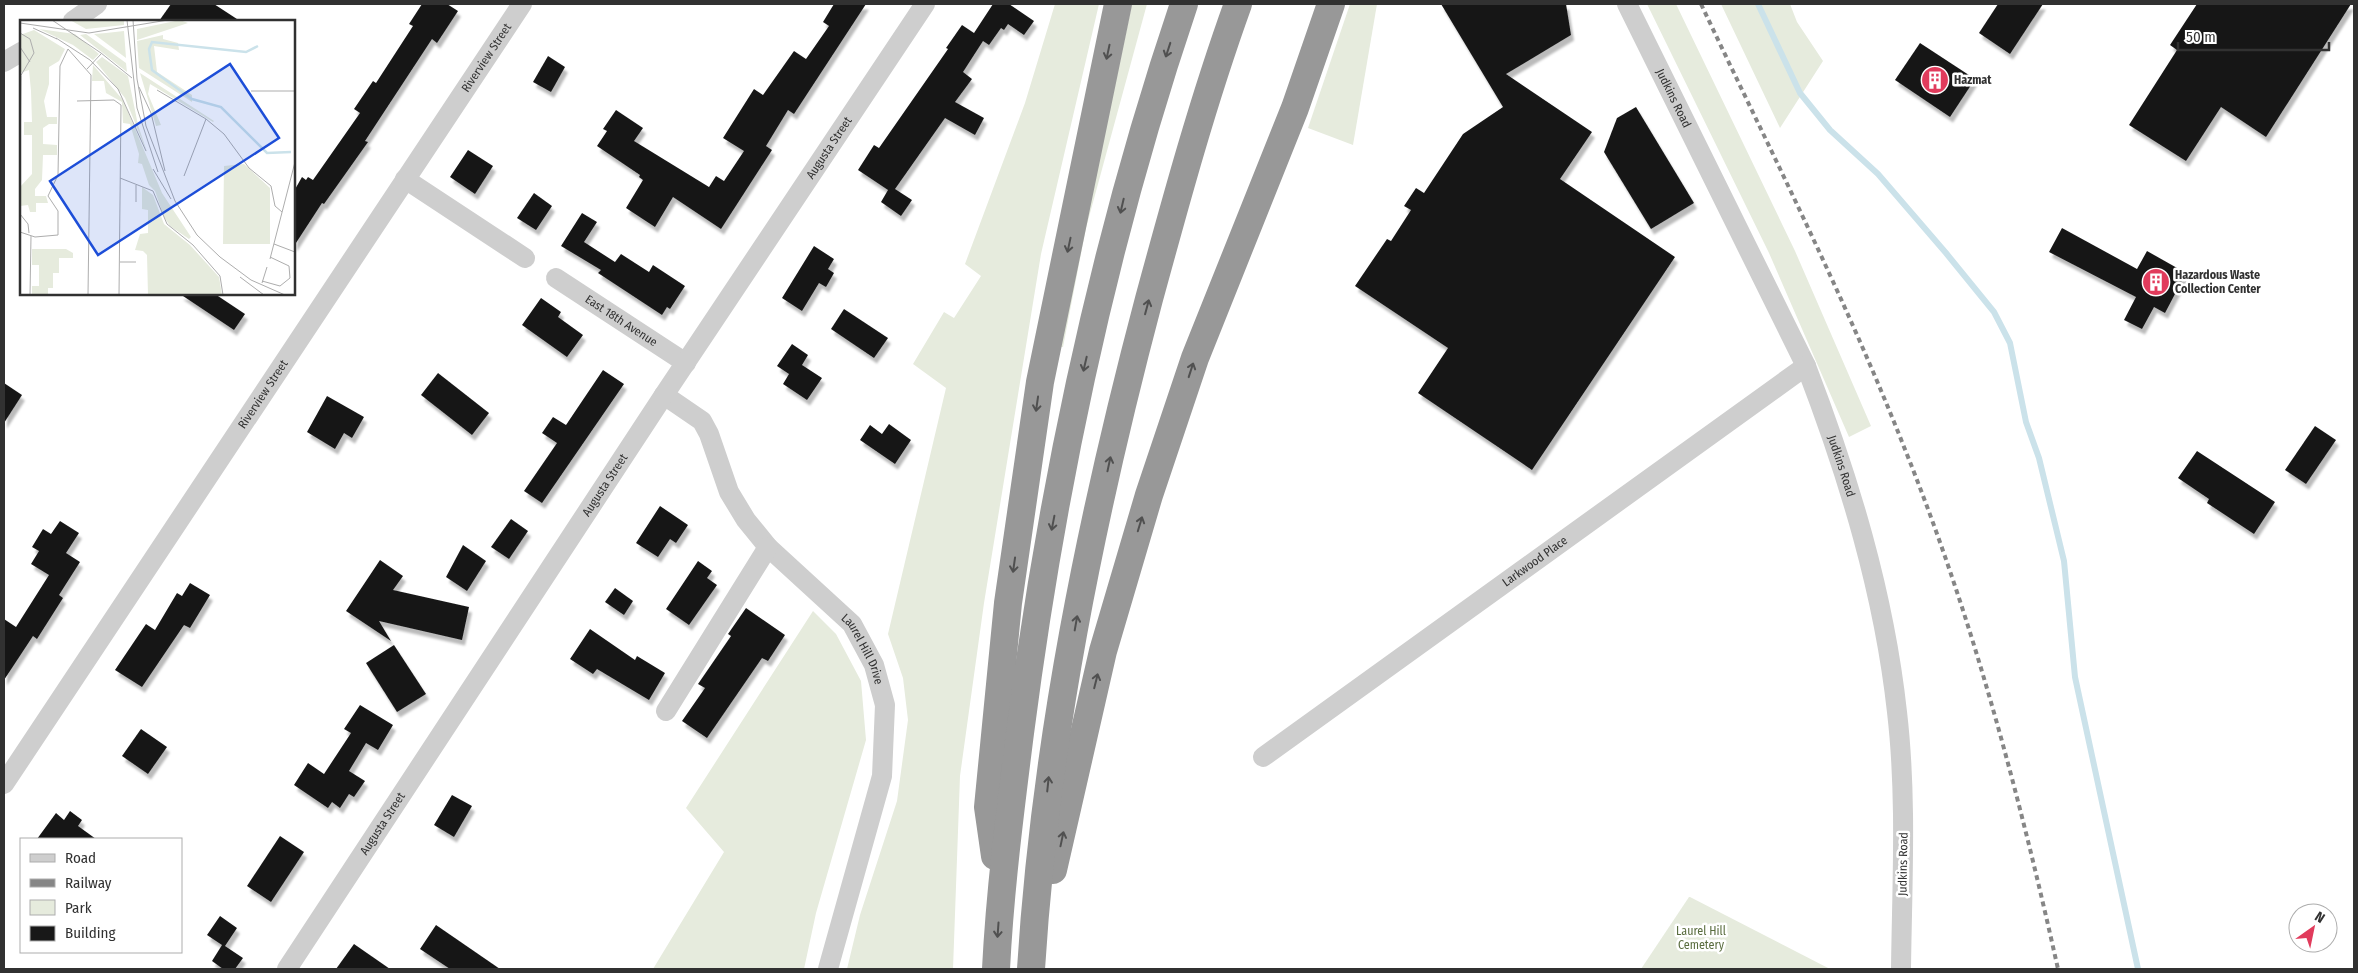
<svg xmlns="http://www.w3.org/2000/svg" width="2358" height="973" font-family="'Fira Sans Condensed',sans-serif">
  <defs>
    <filter id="shadow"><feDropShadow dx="3" dy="5.5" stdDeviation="1" flood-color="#0004"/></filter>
  </defs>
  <rect width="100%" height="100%" fill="#fff"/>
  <g fill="#e6ebdd">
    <polygon points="1055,4 1099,4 1041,254 984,603 960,776 953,969 847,969 860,915 897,801 908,720 903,678 888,634 946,388 913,364 944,312 954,318 981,276 965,264 1025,103"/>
    <polygon points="1132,4 1147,4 1086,228 1063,347 1060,347"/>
    <polygon points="1350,4 1377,4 1353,145 1308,128"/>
    <polygon points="1647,4 1676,4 1795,251 1871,426 1849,437 1769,253"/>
    <polygon points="1721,4 1790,4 1797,22 1823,61 1780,128"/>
    <polygon points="813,611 836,634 861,681 866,740 816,913 804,969 653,969 724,852 686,808"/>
    <polygon points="1689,897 1690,897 1830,969 1641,969"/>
  </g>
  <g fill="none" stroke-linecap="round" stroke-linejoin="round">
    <polyline stroke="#cbe2ea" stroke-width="6" points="1758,4 1800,93 1830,130 1878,174 1946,253 1994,312 2010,343 2026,422 2039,458 2064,561 2075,677 2138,969"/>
  </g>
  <g fill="#181818" filter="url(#shadow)">
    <polygon points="171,4 214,4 240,21 159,21"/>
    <polygon points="422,4 447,4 458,11 437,43 432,39 365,141 368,142 324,204 322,203 294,246 294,191 302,177 306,180 308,177 313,180 360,113 354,109 373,81 376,83 413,26 409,24"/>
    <polygon points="834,4 866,4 794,114 788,110 766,146 772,150 721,229 673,197 655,227 626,208 643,180 639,177 640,175 597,146 607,131 603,129 616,110 643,128 634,141 709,187 716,176 724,181 744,151 723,138 754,89 763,95 794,51 806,59 829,26 823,22"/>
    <polygon points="993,4 1009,4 1034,21 1024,35 1008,24 1004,30 1001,28 989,45 983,41 963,72 972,79 955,102 984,118 975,135 945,118 895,189 912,200 901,216 881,202 888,190 858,170 874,145 879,148 948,49 946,48 962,25 974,33"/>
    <polygon points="1441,4 1566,4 1571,35 1506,74 1592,132 1560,179 1675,257 1532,470 1418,393 1448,348 1355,286 1387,239 1391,241 1411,210 1404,206 1416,188 1424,193 1463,134 1503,107"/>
    <polygon points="1998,4 2043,4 2010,54 1979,33"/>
    <polygon points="2197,4 2351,4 2266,137 2221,107 2186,161 2129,125 2177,50 2170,45"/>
    <polygon points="1920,43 1975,79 1950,117 1895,80"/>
    <polygon points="548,56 565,67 551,92 533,82"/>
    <polygon points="1636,107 1694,203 1651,229 1604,152 1617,118"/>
    <polygon points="468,150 493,166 475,194 450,177"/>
    <polygon points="534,193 552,206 536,230 517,218"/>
    <polygon points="582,213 597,222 584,242 615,262 621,254 649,272 653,265 685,286 670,309 667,307 662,315 598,273 601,270 561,246"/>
    <polygon points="2062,228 2137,269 2147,251 2186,273 2165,313 2154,307 2142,329 2124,320 2136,297 2049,252"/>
    <polygon points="814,246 834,259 828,269 834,273 826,287 819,283 802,311 782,298"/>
    <polygon points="180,294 215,294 245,314 234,330"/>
    <polygon points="541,298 561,312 558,317 583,335 567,357 522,325"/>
    <polygon points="844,309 888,338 874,358 831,329"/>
    <polygon points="792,344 808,355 802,365 822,378 807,400 783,384 789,374 777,366"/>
    <polygon points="603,370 624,384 542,503 524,491 557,443 542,433 553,417 566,425"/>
    <polygon points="438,373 489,413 472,435 421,395"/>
    <polygon points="4,383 22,395 4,423"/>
    <polygon points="327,396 364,417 352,438 344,433 335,449 307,432"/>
    <polygon points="889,424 911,440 895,464 860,440 870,425 882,434"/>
    <polygon points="2315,426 2336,440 2306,484 2285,470"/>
    <polygon points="2197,451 2275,502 2254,534 2207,503 2209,499 2178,478"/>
    <polygon points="660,506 688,525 676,543 670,539 658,557 636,543"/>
    <polygon points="511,519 528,531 509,559 491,547"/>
    <polygon points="60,521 79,533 66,553 80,562 59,595 63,598 37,639 33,636 4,680 4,619 16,627 49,575 31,564 39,551 32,547 43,529 51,534"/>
    <polygon points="463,545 486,561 467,591 446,577"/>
    <polygon points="380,560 403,576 393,590 469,607 462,640 379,621 391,641 346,611"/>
    <polygon points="698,561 712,571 707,578 717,585 689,625 666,609"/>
    <polygon points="190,583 210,595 190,628 184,625 142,687 115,670 146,624 155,630 177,593 182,596"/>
    <polygon points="615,588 633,601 624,615 605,602"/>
    <polygon points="746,608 785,635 768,661 762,658 707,738 682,721 705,688 698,684 731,636 728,634"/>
    <polygon points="590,629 635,660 637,656 665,673 649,700 597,669 593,674 570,659"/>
    <polygon points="394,645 426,694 397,712 366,663"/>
    <polygon points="360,705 393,725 378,750 366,743 349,771 365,781 354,797 349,794 340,808 332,802 328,808 294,785 308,763 324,774 351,733 344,729"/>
    <polygon points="141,729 167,747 148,774 122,756"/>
    <polygon points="452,795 472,806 454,837 434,825"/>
    <polygon points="70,811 82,820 78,826 96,839 37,839 56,813 64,820"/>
    <polygon points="280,836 304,852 271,902 247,886"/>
    <polygon points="220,916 237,928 225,946 243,958 235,969 223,969 212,961 222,945 207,935"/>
    <polygon points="436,925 500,969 450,969 420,949"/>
    <polygon points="354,944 390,969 336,969"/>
  </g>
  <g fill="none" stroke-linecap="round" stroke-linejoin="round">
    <g stroke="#cecece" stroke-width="20">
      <path id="s1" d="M 1627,4 L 1806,366 C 1849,478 1884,593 1897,712 C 1907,798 1902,884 1901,969"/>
      <polyline points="73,21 97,4"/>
      <polyline points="4,62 21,52"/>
      <polyline points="405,179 525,258"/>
      <path id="s2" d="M 556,278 L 686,363"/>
      <path id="s3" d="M 664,395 L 702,421 L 709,434 L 729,492 L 746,520 L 768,547 L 852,624 L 874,665 L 885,705 L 882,776 L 828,969"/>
      <polyline points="666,711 768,547"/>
      <path id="s4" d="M 1263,757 L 1806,366"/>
      <path id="s5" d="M 4,784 L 522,4"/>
      <path id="s6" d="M 287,969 L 664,395 L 925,4"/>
    </g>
    <g stroke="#989898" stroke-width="28">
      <polyline points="995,856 988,807 1008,603 1040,382 1118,4"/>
      <polyline points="1053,870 1103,651 1149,495 1195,358 1295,108 1331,4"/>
      <path d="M 996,969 C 1000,890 1010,812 1020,733 C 1052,486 1104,240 1184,4"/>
      <path d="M 1031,969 C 1045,743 1091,518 1149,299 C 1176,200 1203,101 1238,4"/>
    </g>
    <path stroke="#868686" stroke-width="4" stroke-dasharray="5 4" stroke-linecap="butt" d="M 1701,4 C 1771,152 1846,299 1906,452 C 1973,619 2019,794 2058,969"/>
  </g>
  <defs><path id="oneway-shaft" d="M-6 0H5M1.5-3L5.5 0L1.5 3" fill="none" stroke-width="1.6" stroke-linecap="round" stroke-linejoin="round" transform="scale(1.25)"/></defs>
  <g stroke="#505050">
    <use href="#oneway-shaft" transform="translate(1168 50) rotate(108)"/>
    <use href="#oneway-shaft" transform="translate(1108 52) rotate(102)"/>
    <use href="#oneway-shaft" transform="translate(1122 206) rotate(103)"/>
    <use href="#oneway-shaft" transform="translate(1069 245) rotate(102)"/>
    <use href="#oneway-shaft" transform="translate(1147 307) rotate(-75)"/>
    <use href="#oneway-shaft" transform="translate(1085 364) rotate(103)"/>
    <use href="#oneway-shaft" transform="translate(1191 370) rotate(-72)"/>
    <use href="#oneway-shaft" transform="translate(1037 404) rotate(98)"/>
    <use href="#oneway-shaft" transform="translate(1109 464) rotate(-78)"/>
    <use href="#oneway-shaft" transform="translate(1053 523) rotate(101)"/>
    <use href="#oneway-shaft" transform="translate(1140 524) rotate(-73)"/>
    <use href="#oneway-shaft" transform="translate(1014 565) rotate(98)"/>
    <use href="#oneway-shaft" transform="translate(1076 623) rotate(-80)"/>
    <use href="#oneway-shaft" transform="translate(1096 681) rotate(-76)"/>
    <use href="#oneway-shaft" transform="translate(1048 784) rotate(-84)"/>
    <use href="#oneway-shaft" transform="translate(1062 839) rotate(-78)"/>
    <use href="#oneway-shaft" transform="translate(998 930) rotate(94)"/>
  </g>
  <defs>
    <g id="building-disc" transform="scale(1.4375)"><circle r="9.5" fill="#e13b5c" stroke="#fff"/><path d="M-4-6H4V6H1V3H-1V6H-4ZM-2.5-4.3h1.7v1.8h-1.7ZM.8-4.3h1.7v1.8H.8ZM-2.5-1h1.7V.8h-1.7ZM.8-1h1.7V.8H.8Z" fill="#fff"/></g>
  </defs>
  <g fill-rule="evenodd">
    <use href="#building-disc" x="1935" y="80"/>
    <use href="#building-disc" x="2156" y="282"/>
  </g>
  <g text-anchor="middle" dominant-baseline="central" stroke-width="5" stroke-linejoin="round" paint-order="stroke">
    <g font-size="12" fill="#313131" stroke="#fff">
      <text stroke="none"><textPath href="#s5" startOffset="872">Riverview Street</textPath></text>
      <text stroke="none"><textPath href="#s1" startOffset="105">Judkins Road</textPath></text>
      <text stroke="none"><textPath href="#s6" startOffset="984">Augusta Street</textPath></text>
      <text stroke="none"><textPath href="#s2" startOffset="78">East 18th Avenue</textPath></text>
      <text stroke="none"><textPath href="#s5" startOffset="468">Riverview Street</textPath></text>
      <text stroke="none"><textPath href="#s1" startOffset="510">Judkins Road</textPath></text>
      <text stroke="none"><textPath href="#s6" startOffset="579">Augusta Street</textPath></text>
      <text stroke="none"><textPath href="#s4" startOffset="335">Larkwood Place</textPath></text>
      <text stroke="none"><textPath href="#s3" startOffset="331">Laurel Hill Drive</textPath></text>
      <text stroke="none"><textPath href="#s6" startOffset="174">Augusta Street</textPath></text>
      <text transform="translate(1903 864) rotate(-89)">Judkins Road</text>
    </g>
    <g font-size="12" font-weight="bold" fill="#313131" stroke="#fff" text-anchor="start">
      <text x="1954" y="80">Hazmat</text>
      <text x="2175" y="275">Hazardous Waste<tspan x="2175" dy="14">Collection Center</tspan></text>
    </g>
    <g font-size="12" fill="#5a6d3f" stroke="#fff">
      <text x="1701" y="931">Laurel Hill<tspan x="1701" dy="14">Cemetery</tspan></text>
    </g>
  </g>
  <g transform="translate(20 20)">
    <rect width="275" height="275" fill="#fff"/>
    <path d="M 50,0 L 104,1 L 104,5 L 66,9 ZM 160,0 L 168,3 L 117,20 L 117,9 ZM 19,9 L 55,14 L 79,34 L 73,40 L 53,25 ZM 14,10 L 45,29 L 39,41 L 29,47 L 29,64 L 24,81 L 27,97 L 37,97 L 37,104 L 29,104 L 23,108 L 23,124 L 37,125 L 37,135 L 23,135 L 22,160 L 15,169 L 15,176 L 26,176 L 28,183 L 16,183 L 16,192 L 10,192 L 8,185 L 0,186 L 0,167 L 12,154 L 12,115 L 4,115 L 4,102 L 12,102 L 11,71 L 9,50 L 0,53 L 0,15 ZM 104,11 L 106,38 L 74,14 L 86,13 ZM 66,14 L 106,43 L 107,52 L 60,15 ZM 143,15 L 143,19 L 158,23 L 159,30 L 134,26 L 137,52 L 172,75 L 172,82 L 119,48 L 117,21 ZM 82,37 L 108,56 L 118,105 L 128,135 L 105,78 L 76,42 ZM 73,45 L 103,80 L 142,173 L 171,217 L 169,219 L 150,206 L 144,197 L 135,171 L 129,165 L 122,144 L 118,143 L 119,134 L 110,104 L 103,103 L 102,82 L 86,73 L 84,61 L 72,61 ZM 120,53 L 194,101 L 193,102 L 130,64 L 128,74 L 141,105 L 136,106 ZM 224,144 L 250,168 L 250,224 L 203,224 L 204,146 ZM 122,167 L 133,175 L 144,204 L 170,225 L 199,257 L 202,275 L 128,275 L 127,235 L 123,231 L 115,230 L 120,214 L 128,213 L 128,190 L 122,189 ZM 12,229 L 46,229 L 53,233 L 53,238 L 39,238 L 39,253 L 33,253 L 33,268 L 28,268 L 28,275 L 12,275 L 12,266 L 19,266 L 19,245 L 12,245 Z" fill="#e6ebdd"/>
    <path fill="none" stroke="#cbe2ea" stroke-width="2.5" d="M 238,26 L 226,32 L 132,22 L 129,29 L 132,50 L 172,79 L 201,87 L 247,133 L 271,132"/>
    <path fill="none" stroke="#adadad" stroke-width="1" d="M 32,0 L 81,33M 107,0 L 117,88 L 138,152M 113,0 L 117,59 L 126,106 L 155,181 L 177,215 L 200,237 L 231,260 L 265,275M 0,3 L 69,13 L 148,0M 13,8 L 37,19M 0,13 L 10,19 L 14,33 L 0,57M 36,18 L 70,40 L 98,69 L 126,131M 0,27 L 10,42M 81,33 L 112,58M 67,49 L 81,34M 119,67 L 131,93 L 145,151M 137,70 L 186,99 L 204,114 L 229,148 L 251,166 L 255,186 L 262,192M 231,71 L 275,71M 57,81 L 94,80 L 101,85 L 99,275M 0,147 L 1,56M 133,149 L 151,179M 164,156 L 186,99M 100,158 L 133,171 L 147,204 L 173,225 L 200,256 L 203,275M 116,165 L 116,182M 0,194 L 8,204 L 9,213M 0,212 L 15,217 L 38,215 L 38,191 L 28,176 L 38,155 L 40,46 L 48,29 L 71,55 L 68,275M 254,224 L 275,232M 250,239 L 275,142M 100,242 L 116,242M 220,257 L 244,275M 242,261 L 260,266 L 270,258 L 269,246 L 250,237M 242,263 L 247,247M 10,275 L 11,216"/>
    <path fill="#1d4ed8" fill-opacity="0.15" stroke="#1d4ed8" stroke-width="2.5" d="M 210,44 L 259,118 L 78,235 L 30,161 Z"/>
    <rect width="275" height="275" fill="none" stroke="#313131" stroke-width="2.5"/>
  </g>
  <rect width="2358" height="973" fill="none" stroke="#313131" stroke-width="10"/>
  <rect x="20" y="838" width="162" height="115" fill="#ffffff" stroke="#adadad"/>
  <rect x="30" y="854" width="25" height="8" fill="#cecece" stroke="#adadad"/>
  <text x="65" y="863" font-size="15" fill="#313131">Road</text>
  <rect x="30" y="879" width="25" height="8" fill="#868686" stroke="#adadad"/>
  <text x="65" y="888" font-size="15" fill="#313131">Railway</text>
  <rect x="30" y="900" width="25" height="15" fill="#e6ebdd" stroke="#adadad"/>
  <text x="65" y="913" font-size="15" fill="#313131">Park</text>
  <rect x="30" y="926" width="25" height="15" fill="#181818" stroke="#adadad"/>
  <text x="65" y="938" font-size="15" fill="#313131">Building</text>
  <g transform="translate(2313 928) rotate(33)"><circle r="24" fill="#ffffff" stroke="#adadad"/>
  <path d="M0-4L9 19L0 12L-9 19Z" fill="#e13b5c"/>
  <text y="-8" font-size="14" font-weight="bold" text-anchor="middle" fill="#313131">N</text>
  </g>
  <path d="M2178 42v8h151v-8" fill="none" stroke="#313131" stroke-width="2.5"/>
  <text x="2186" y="42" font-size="15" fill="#313131" stroke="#ffffff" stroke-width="4" paint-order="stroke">50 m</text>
</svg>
